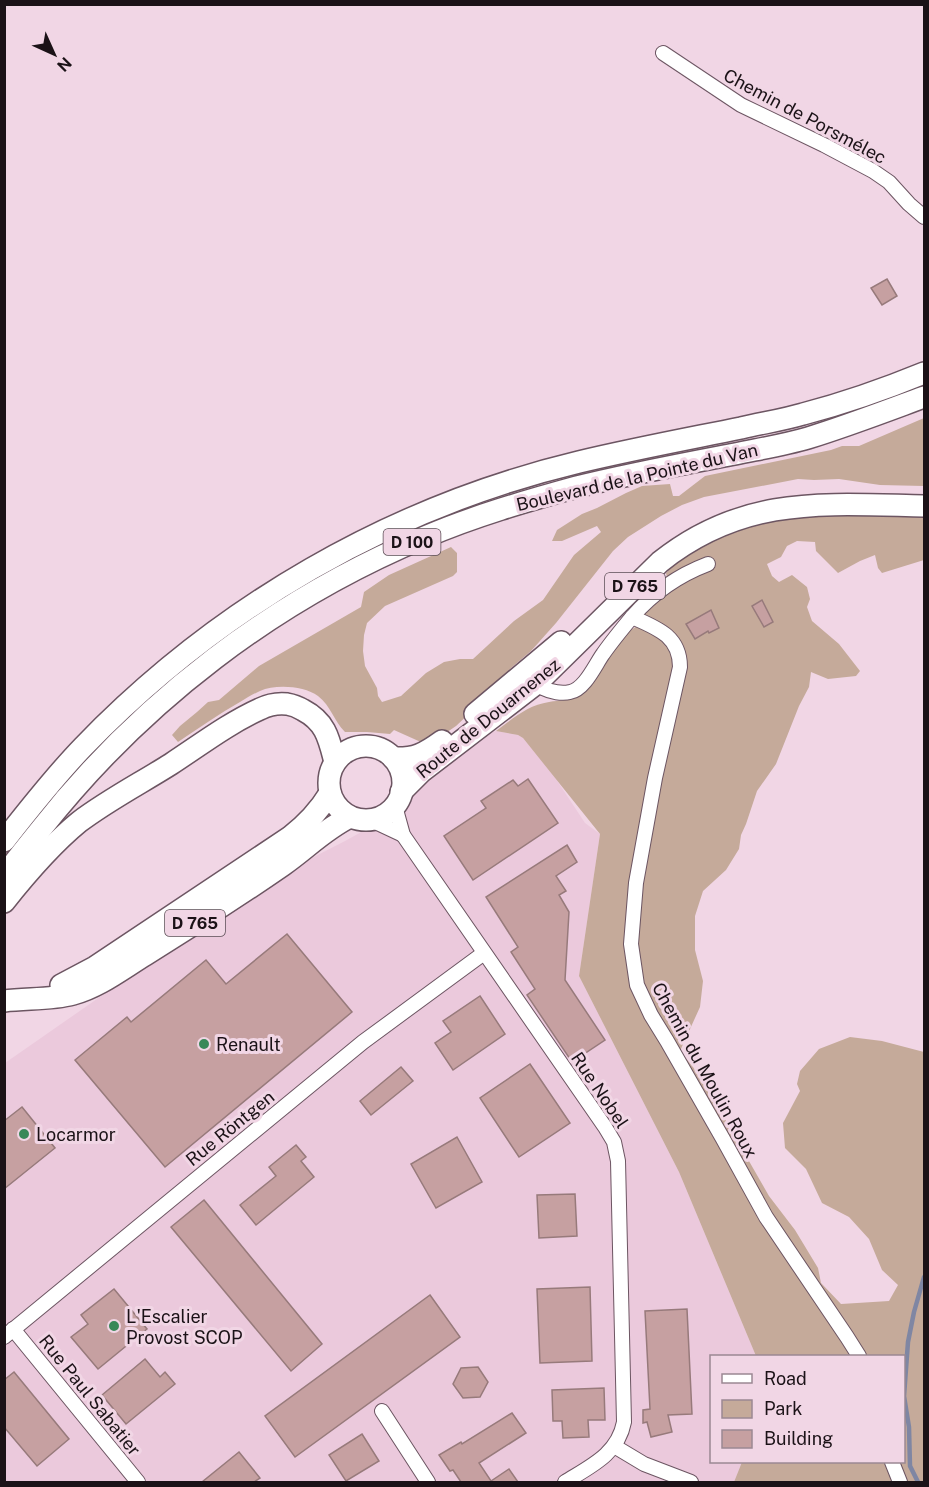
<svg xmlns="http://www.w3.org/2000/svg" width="929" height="1487" font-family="'Public Sans',sans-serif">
  <rect width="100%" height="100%" fill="#f1d6e5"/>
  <polygon fill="#ebc9dc" points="496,731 518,735 523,738 552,773 585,823 600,834 579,976 679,1172 756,1356 712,1356 712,1462 742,1462 734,1482 5,1482 5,1063 265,882 345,841 405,808 423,781 478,737"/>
  <g fill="#c5aa9a">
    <path d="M 924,418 L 924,486 L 880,485 L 839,479 L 814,480 L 798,479 L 704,497 L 682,505 L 661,516 L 628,537 L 613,551 L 556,623 L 531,651 L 511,668 L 487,697 L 456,726 L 437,739 L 423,743 L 394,730 L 390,734 L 367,732 L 345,732 C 334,721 331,706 318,696 C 304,686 276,684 260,691 C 253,694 247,698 240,702 C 219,714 199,728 178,742 L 172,735 L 180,726 L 197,712 L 208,702 L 219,700 L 259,666 L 361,607 L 364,592 L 389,575 L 451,547 L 457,553 L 457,572 L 453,576 L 385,606 L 367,623 L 364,635 L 363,651 L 365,666 L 377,688 L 378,696 L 382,702 L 401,696 L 426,673 L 444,662 L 460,659 L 473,659 L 514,621 L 543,600 L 574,555 L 601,532 L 597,526 L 562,541 L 552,541 L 557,530 L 582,514 L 597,508 L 626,493 L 642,486 L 670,484 L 673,496 L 679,496 L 705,476 L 831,450 L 842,446 L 859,446 Z"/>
    <path d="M 811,515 L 924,517 L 924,560 L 882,573 L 878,568 L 875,555 L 860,561 L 838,573 L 816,551 L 815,542 L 797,541 L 787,546 L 781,557 L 767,564 L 772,576 L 779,582 L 792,575 L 807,587 L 810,599 L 807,607 L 812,621 L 839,644 L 860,671 L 856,676 L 828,679 L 811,672 L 809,687 L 799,706 L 776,764 L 757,791 L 746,824 L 741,835 L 739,849 L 726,870 L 703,891 L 695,916 L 695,950 L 703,981 L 700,1007 L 680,1051 L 693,1067 L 714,1100 L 769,1196 L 795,1230 L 818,1268 L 821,1283 L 841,1304 L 889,1301 L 898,1285 L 882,1270 L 869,1239 L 849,1217 L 822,1203 L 806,1169 L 785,1148 L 783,1123 L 800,1091 L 797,1084 L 800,1071 L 819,1049 L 850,1037 L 882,1041 L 924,1052 L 924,1482 L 734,1482 L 742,1462 L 904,1462 L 904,1356 L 756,1356 L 679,1172 L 579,976 L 600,834 L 523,738 L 518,735 L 496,731 C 512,719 528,705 549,702 C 560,700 570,701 581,694 C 606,677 612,637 641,624 L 644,612 L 669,588 L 666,573 L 682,558 L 708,540 L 752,525 Z"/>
  </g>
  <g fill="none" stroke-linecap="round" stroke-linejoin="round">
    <polyline stroke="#7f86a3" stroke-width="4.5" points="918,1482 910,1466 909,1427 904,1396 908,1342 914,1312 924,1277"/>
  </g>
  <g fill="#c6a0a1" stroke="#977a7b" stroke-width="1.5">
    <polygon points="887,279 897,296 882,305 871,288"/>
    <polygon points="762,600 773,622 764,627 752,606"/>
    <polygon points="711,610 719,628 709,633 708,631 695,639 686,624"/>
    <polygon points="528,779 558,823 473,880 444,836 486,808 481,801 513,780 518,786"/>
    <polygon points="567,845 577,862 556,876 566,891 559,895 569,912 565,980 605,1040 572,1062 527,995 535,989 511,952 518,947 486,897"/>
    <polygon points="287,934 352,1012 165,1167 75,1060 127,1017 131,1022 206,960 226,984"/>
    <polygon points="480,996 505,1034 453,1070 435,1043 451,1032 443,1021"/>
    <polygon points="530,1064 570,1123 519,1157 480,1098"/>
    <polygon points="401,1067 413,1081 371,1115 360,1101"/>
    <polygon points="22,1107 55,1148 4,1189 4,1121"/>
    <polygon points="457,1137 482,1182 436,1208 411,1164"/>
    <polygon points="296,1145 306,1157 301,1161 314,1177 256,1225 240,1205 276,1176 269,1167"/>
    <polygon points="575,1194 577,1236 539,1238 537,1195"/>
    <polygon points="204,1200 322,1344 291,1371 171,1227"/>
    <polygon points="590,1287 592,1361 540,1363 537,1289"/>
    <polygon points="114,1289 147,1329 98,1369 71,1337 88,1324 81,1315"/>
    <polygon points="430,1295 460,1337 295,1457 265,1416"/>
    <polygon points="687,1309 692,1414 668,1415 672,1432 651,1437 647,1422 643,1423 643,1410 650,1409 645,1311"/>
    <polygon points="145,1359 160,1377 165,1372 175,1384 126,1424 102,1395"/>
    <polygon points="478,1367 488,1382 480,1397 463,1398 453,1384 461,1368"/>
    <polygon points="14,1372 69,1439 37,1466 4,1427 4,1380"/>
    <polygon points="604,1388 605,1420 588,1420 589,1437 563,1438 562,1421 553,1421 552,1390"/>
    <polygon points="512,1413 526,1433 479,1463 491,1481 509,1469 518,1482 461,1482 453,1470 450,1471 439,1455 461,1442 462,1444"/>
    <polygon points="362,1434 379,1461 346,1481 329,1455"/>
    <polygon points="239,1452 260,1478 254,1482 202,1482"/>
  </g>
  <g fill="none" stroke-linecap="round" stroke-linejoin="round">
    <g stroke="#6c5562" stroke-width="16">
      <g id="minor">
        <polyline points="663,53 741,105 824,145 873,171 889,182 909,204 924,217"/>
        <path d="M 632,617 C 657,628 680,636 680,667 L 655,778 L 636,883 L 631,944 L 637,985 L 651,1015 L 667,1041 L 723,1139 L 766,1217 L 847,1337 L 859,1356"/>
        <path d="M 531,682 C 537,683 538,685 543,688 C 551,692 562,694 570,692 C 585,689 595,665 603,654 C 612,641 622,629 632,617 C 652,594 679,575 708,564"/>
        <path d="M 395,806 L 403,835 L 605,1127 L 614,1142 L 618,1161 L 624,1422 C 618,1454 591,1466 565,1482"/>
        <polyline points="371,820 403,835"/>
        <polyline points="13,1329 138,1482"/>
        <polyline points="4,1337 363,1042 484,953"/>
        <polyline points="382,1411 428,1482"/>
        <polyline points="614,1446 644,1464 691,1482"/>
        <polyline points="892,1462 900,1482"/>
      </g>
    </g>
    <g stroke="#6c5562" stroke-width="24">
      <g id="primary">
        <polyline points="475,714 561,642"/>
        <circle cx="366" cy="783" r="37"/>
        <path d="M 393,758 C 415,759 424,754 442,741"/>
        <path d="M 401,792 L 421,772 L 537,683 L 660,562 C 744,495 825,504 924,506"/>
        <path d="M 61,985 L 95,967 L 290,837 C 307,824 319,811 330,793"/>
        <path d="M 4,1001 C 27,998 51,1000 73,994 C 99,987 122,969 145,955 C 192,926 238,896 283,865 C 306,849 325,829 350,817"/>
      </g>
    </g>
    <g stroke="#6c5562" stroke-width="24">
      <g id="trunk">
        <path d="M 4,841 C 29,809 55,776 83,747 C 218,607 391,507 579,462 C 633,449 687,439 741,428 C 762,423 783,420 803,414 C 845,403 885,389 924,373"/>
        <path d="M 4,876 C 16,860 28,845 41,829 C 142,701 274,600 425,537 C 474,516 526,501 577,487 C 629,474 683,464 735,454 C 759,449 784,445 808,438 C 847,426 886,411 924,397"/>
        <path d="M 4,902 C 27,873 51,845 79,822 C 108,800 141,783 171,764 C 200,745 229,723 260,709 C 268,705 278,703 287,704 C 293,705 298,707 303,710 C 326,722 329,739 335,762"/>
      </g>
    </g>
    <use href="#minor" stroke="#fff" stroke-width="14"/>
    <use href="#primary" stroke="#fff" stroke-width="21"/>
    <use href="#trunk" stroke="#fff" stroke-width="21"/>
  </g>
  <g fill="#388858" stroke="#f1d6e5" stroke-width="2">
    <circle cx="204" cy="1044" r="6"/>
    <circle cx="24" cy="1134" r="6"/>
    <circle cx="114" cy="1326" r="6"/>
  </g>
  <g text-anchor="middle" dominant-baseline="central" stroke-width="6" stroke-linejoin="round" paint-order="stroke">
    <g fill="#f1d6e5" stroke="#5b4d55" stroke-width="1.5">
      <rect x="383.5" y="529" width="57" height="26" rx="4.5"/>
      <rect x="605" y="573" width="60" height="26" rx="4.5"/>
      <rect x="165" y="910" width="60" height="26" rx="4.5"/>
    </g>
    <g font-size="16" font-weight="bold" fill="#1b1217">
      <text x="412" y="542">D 100</text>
      <text x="635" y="586">D 765</text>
      <text x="195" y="923">D 765</text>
    </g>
    <g font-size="18" fill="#1b1217" stroke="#f1d6e5">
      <text transform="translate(805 116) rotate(28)">Chemin de Porsmélec</text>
      <text transform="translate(637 477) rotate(-13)">Boulevard de la Pointe du Van</text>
      <text transform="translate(488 718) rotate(-39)">Route de Douarnenez</text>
      <text transform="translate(705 1070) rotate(61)">Chemin du Moulin Roux</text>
      <text transform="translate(600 1090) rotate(56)">Rue Nobel</text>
      <text transform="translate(230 1128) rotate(-39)">Rue Röntgen</text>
      <text transform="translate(90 1395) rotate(51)">Rue Paul Sabatier</text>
    </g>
    <g font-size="18" fill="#1b1217" stroke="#f1d6e5" text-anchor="start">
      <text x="216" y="1044">Renault</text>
      <text x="36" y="1134">Locarmor</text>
      <text x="126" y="1316">L'Escalier<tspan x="126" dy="21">Provost SCOP</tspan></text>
    </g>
  </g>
  <rect width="929" height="1487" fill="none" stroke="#1b1217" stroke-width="12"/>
  <rect x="710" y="1355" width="195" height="108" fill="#f1d6e5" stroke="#9b8893" stroke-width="1.5"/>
  <rect x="722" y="1374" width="30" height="9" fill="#ffffff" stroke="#9b8893" stroke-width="1.5"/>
  <text x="764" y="1385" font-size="18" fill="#1b1217">Road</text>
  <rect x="722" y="1400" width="30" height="18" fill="#c5aa9a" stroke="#9b8893" stroke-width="1.5"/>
  <text x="764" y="1415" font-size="18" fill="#1b1217">Park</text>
  <rect x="722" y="1430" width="30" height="18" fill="#c6a0a1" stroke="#9b8893" stroke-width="1.5"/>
  <text x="764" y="1445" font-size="18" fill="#1b1217">Building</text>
  <g transform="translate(54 54) rotate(135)" stroke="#f1d6e5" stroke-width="4.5" paint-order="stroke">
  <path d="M0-4.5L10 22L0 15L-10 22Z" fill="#1b1217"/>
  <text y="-9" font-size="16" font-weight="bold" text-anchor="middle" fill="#1b1217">N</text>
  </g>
</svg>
